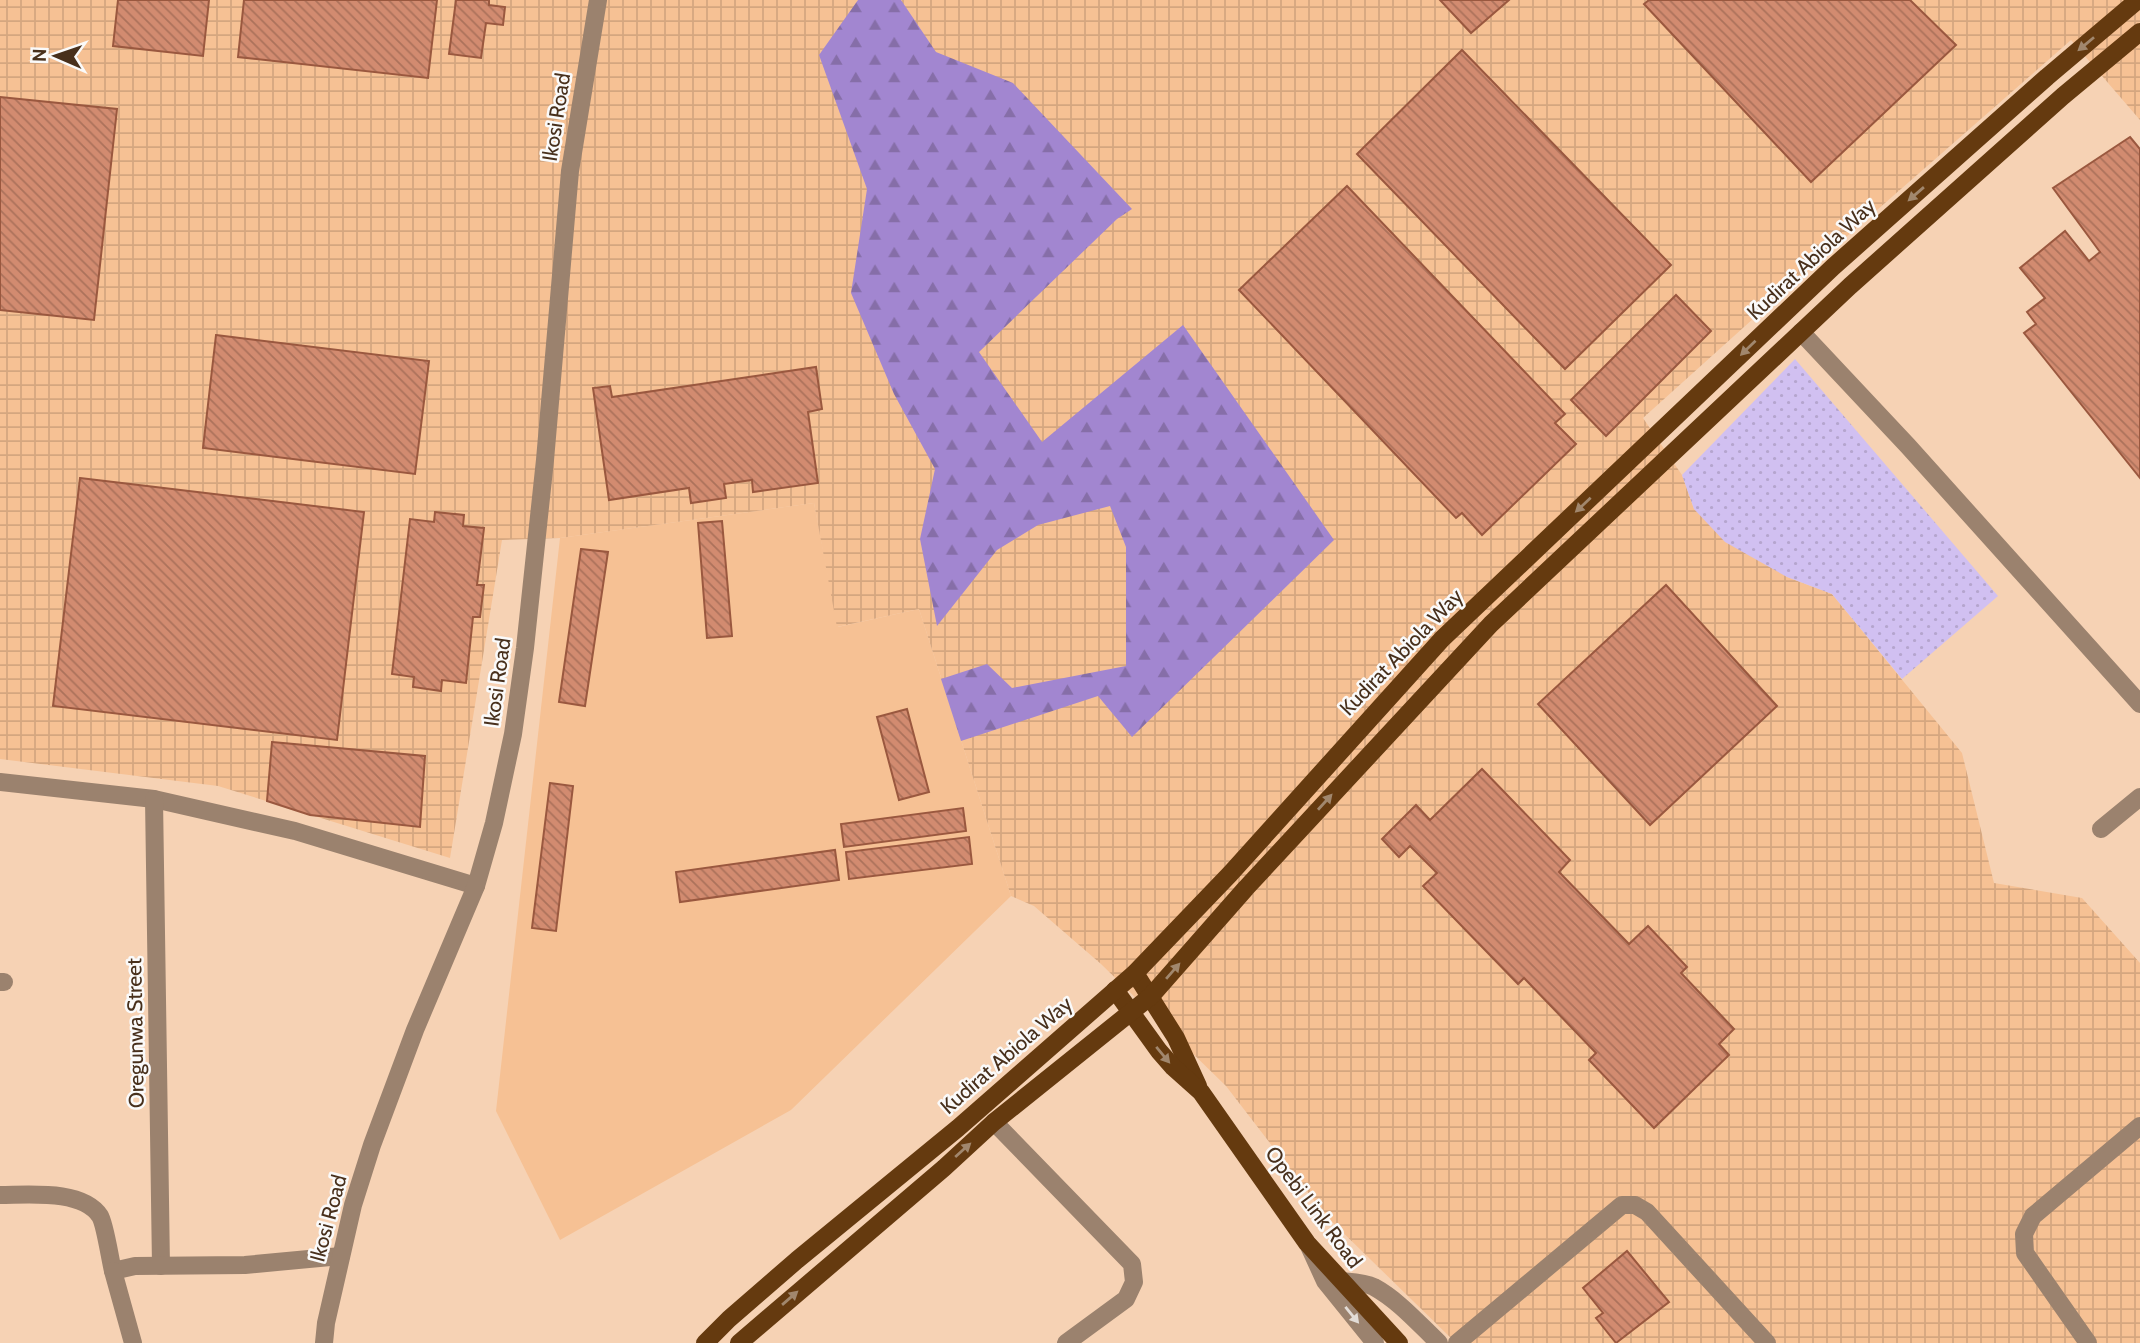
<svg xmlns="http://www.w3.org/2000/svg" width="2140" height="1343" font-family="Cabin,sans-serif">
  <defs>
    <pattern id="industrial-grid" width="8" height="8" patternUnits="userSpaceOnUse" patternTransform="scale(1.75)"><rect width="8" height="8" fill="#f6c194"/><path d="M0 4h8M4 0v8" fill="none" stroke="#d4a67f"/></pattern>
    <pattern id="grass-dots" width="8" height="8" patternUnits="userSpaceOnUse" patternTransform="scale(1.75)"><rect width="8" height="8" fill="#d1c0f1"/><path d="M2 2h.1M6 6h.1" fill="none" stroke="#b5a5ce" stroke-width="1.8" stroke-linecap="round"/></pattern>
    <pattern id="forest-firs" width="22" height="20" patternUnits="userSpaceOnUse" patternTransform="scale(1.75)"><rect width="22" height="20" fill="#a286d0"/><path d="M5 1l3.5 6h-7zM16 11l3.5 6h-7z" fill="#866ea8"/></pattern>
    <pattern id="building-back-hatch" width="6" height="6" patternUnits="userSpaceOnUse" patternTransform="scale(1.75)"><rect width="6" height="6" fill="#d28b70"/><path d="M-1 5l2 2M0 0l6 6M5-1l2 2" fill="none" stroke="#ac725b"/></pattern>
  </defs>
  <rect width="100%" height="100%" fill="#f6d2b4"/>
  <polygon fill="#f6c194" points="814,503 838,627 919,609 1011,896 791,1110 560,1240 496,1111 560,538"/>
  <polygon fill="url(#industrial-grid)" points="0,0 2140,0 2140,120 2071,40 1764,309 1643,418 1682,475 1694,509 1787,577 1832,594 1962,753 1994,883 2082,898 2140,963 2140,1343 1456,1343 1326,1216 1226,1086 1101,964 1034,906 1011,896 919,609 837,627 814,503 560,538 502,540 450,858 218,786 0,759"/>
  <polygon fill="url(#grass-dots)" points="1795,359 1998,596 1902,679 1832,594 1787,577 1725,542 1694,509 1682,475"/>
  <polygon fill="url(#forest-firs)" points="858,0 901,0 936,52 1013,83 1132,209 1117,219 979,352 1042,442 1183,325 1334,540 1132,737 1098,696 961,741 941,679 987,664 1012,688 1126,666 1126,547 1110,506 1038,525 997,550 937,626 920,539 935,469 894,394 851,293 867,189 819,55"/>
  <g fill="url(#building-back-hatch)" stroke="#9a583f" stroke-width="2">
    <polygon points="118,0 209,0 203,56 113,46"/>
    <polygon points="244,0 437,0 428,78 238,57"/>
    <polygon points="456,0 489,0 489,5 505,7 503,25 486,23 481,58 449,54"/>
    <polygon points="1440,0 1509,0 1471,33"/>
    <polygon points="1649,0 1910,0 1956,45 1811,182 1644,4"/>
    <polygon points="1462,50 1671,265 1565,369 1357,154"/>
    <polygon points="0,97 117,109 94,320 0,310"/>
    <polygon points="2130,137 2140,149 2140,478 2024,333 2036,324 2027,312 2045,298 2020,268 2065,231 2089,261 2100,252 2053,188"/>
    <polygon points="1347,186 1565,414 1555,423 1576,444 1482,535 1462,513 1456,518 1239,290"/>
    <polygon points="1676,295 1711,331 1606,436 1571,400"/>
    <polygon points="216,335 429,361 415,474 203,448"/>
    <polygon points="816,367 822,409 808,412 818,483 753,492 752,480 724,484 726,498 691,503 689,488 609,500 593,388 610,386 612,397"/>
    <polygon points="80,478 364,512 337,740 53,706"/>
    <polygon points="435,512 464,515 463,526 484,528 477,585 484,585 480,617 473,617 466,683 442,680 441,691 413,687 414,677 392,674 410,519 434,522"/>
    <polygon points="722,521 732,636 707,638 698,523"/>
    <polygon points="581,549 608,552 585,706 559,702"/>
    <polygon points="1666,585 1777,706 1650,825 1538,704"/>
    <polygon points="907,709 929,792 899,800 877,717"/>
    <polygon points="272,742 425,756 420,827 310,815 267,801"/>
    <polygon points="1482,769 1570,860 1559,872 1629,944 1648,926 1687,967 1681,973 1734,1029 1719,1044 1729,1055 1654,1128 1589,1060 1596,1053 1524,978 1518,984 1423,886 1437,873 1410,846 1399,857 1382,839 1416,805 1430,820"/>
    <polygon points="550,783 573,786 556,931 532,928"/>
    <polygon points="963,808 966,831 844,847 841,824"/>
    <polygon points="969,837 972,864 849,879 846,852"/>
    <polygon points="835,850 839,880 680,902 676,872"/>
    <polygon points="1627,1251 1669,1302 1616,1343 1596,1318 1603,1313 1583,1288"/>
  </g>
  <g fill="none" stroke-linecap="round" stroke-linejoin="round">
    <g stroke="#9b826e" stroke-width="18">
      <polyline points="1801,332 1908,446 2140,704"/>
      <polyline points="0,782 154,799 295,831 476,886"/>
      <polyline points="154,799 161,1266"/>
      <polyline points="2101,829 2140,797"/>
      <polyline points="0,982 4,982"/>
      <polyline points="994,1122 1132,1264 1134,1282 1126,1299 1066,1343"/>
      <path d="M 0,1195 C 28,1195 82,1189 100,1216 C 105,1224 110,1259 113,1271 L 135,1266 L 245,1265 L 341,1256"/>
      <polyline points="1309,1246 1325,1281 1375,1343"/>
      <polyline points="113,1271 133,1343"/>
      <path d="M 1340,1281 C 1351,1282 1364,1282 1374,1287 C 1398,1300 1419,1324 1439,1343"/>
      <polyline points="324,1343 326,1323 353,1205 372,1145 415,1030 476,886 494,823 513,734 525,648 545,460 570,171 598,0"/>
      <polyline points="1457,1343 1622,1205 1635,1205 1647,1212 1767,1343"/>
      <polyline points="2088,1343 2025,1253 2024,1234 2033,1216 2140,1126"/>
    </g>
    <g stroke="#653a0f" stroke-width="18">
      <polyline points="1135,973 1176,1038 1198,1086"/>
      <polyline points="1115,990 1159,1051 1173,1067 1201,1092 1307,1243 1399,1343"/>
      <polyline points="705,1343 729,1319 797,1260 958,1128 1135,973 1230,874 1442,639 1833,267 2047,77 2138,0"/>
      <polyline points="739,1343 944,1168 994,1122 1151,996 1246,888 1491,624 1850,286 2063,96 2140,32"/>
    </g>
  </g>
  <defs><path id="oneway-solid" d="M-6-.8H1V-3.2L6.5 0L1 3.2V.8H-6Z" transform="scale(1.75)"/></defs>
  <g fill="#a1876d">
    <use href="#oneway-solid" transform="translate(2086 44) rotate(140)"/>
    <use href="#oneway-solid" transform="translate(1916 194) rotate(139)"/>
    <use href="#oneway-solid" transform="translate(1748 348) rotate(136)"/>
    <use href="#oneway-solid" transform="translate(1583 505) rotate(137)"/>
    <use href="#oneway-solid" transform="translate(1325 802) rotate(-48)"/>
    <use href="#oneway-solid" transform="translate(1173 971) rotate(-49)"/>
    <use href="#oneway-solid" transform="translate(1163 1055) rotate(50)"/>
    <use href="#oneway-solid" transform="translate(963 1150) rotate(-42)"/>
    <use href="#oneway-solid" transform="translate(790 1298) rotate(-41)"/>
  </g>
  <use fill="#e2dcd7" href="#oneway-solid" transform="translate(1352 1315) rotate(51)"/>
  <g text-anchor="middle" dominant-baseline="central" stroke-width="5" stroke-linejoin="round" paint-order="stroke">
    <g font-size="21" fill="#48301c" stroke="#fafafa">
      <text transform="translate(556 117) rotate(-81)">Ikosi Road</text>
      <text transform="translate(1811 259) rotate(-43)">Kudirat Abiola Way</text>
      <text transform="translate(1401 652) rotate(-46)">Kudirat Abiola Way</text>
      <text transform="translate(497 682) rotate(-82)">Ikosi Road</text>
      <text transform="translate(135 1033) rotate(-91)">Oregunwa Street</text>
      <text transform="translate(1006 1055) rotate(-41)">Kudirat Abiola Way</text>
      <text transform="translate(1314 1207) rotate(53)">Opebi Link Road</text>
      <text transform="translate(328 1218) rotate(-75)">Ikosi Road</text>
    </g>
  </g>
  <g transform="translate(56 56) rotate(272)" stroke="#fafafa" stroke-width="5" paint-order="stroke">
  <path d="M0-5L12 26L0 18L-12 26Z" fill="#48301c"/>
  <text y="-10" font-size="19" font-weight="bold" text-anchor="middle" fill="#48301c">N</text>
  </g>
</svg>
